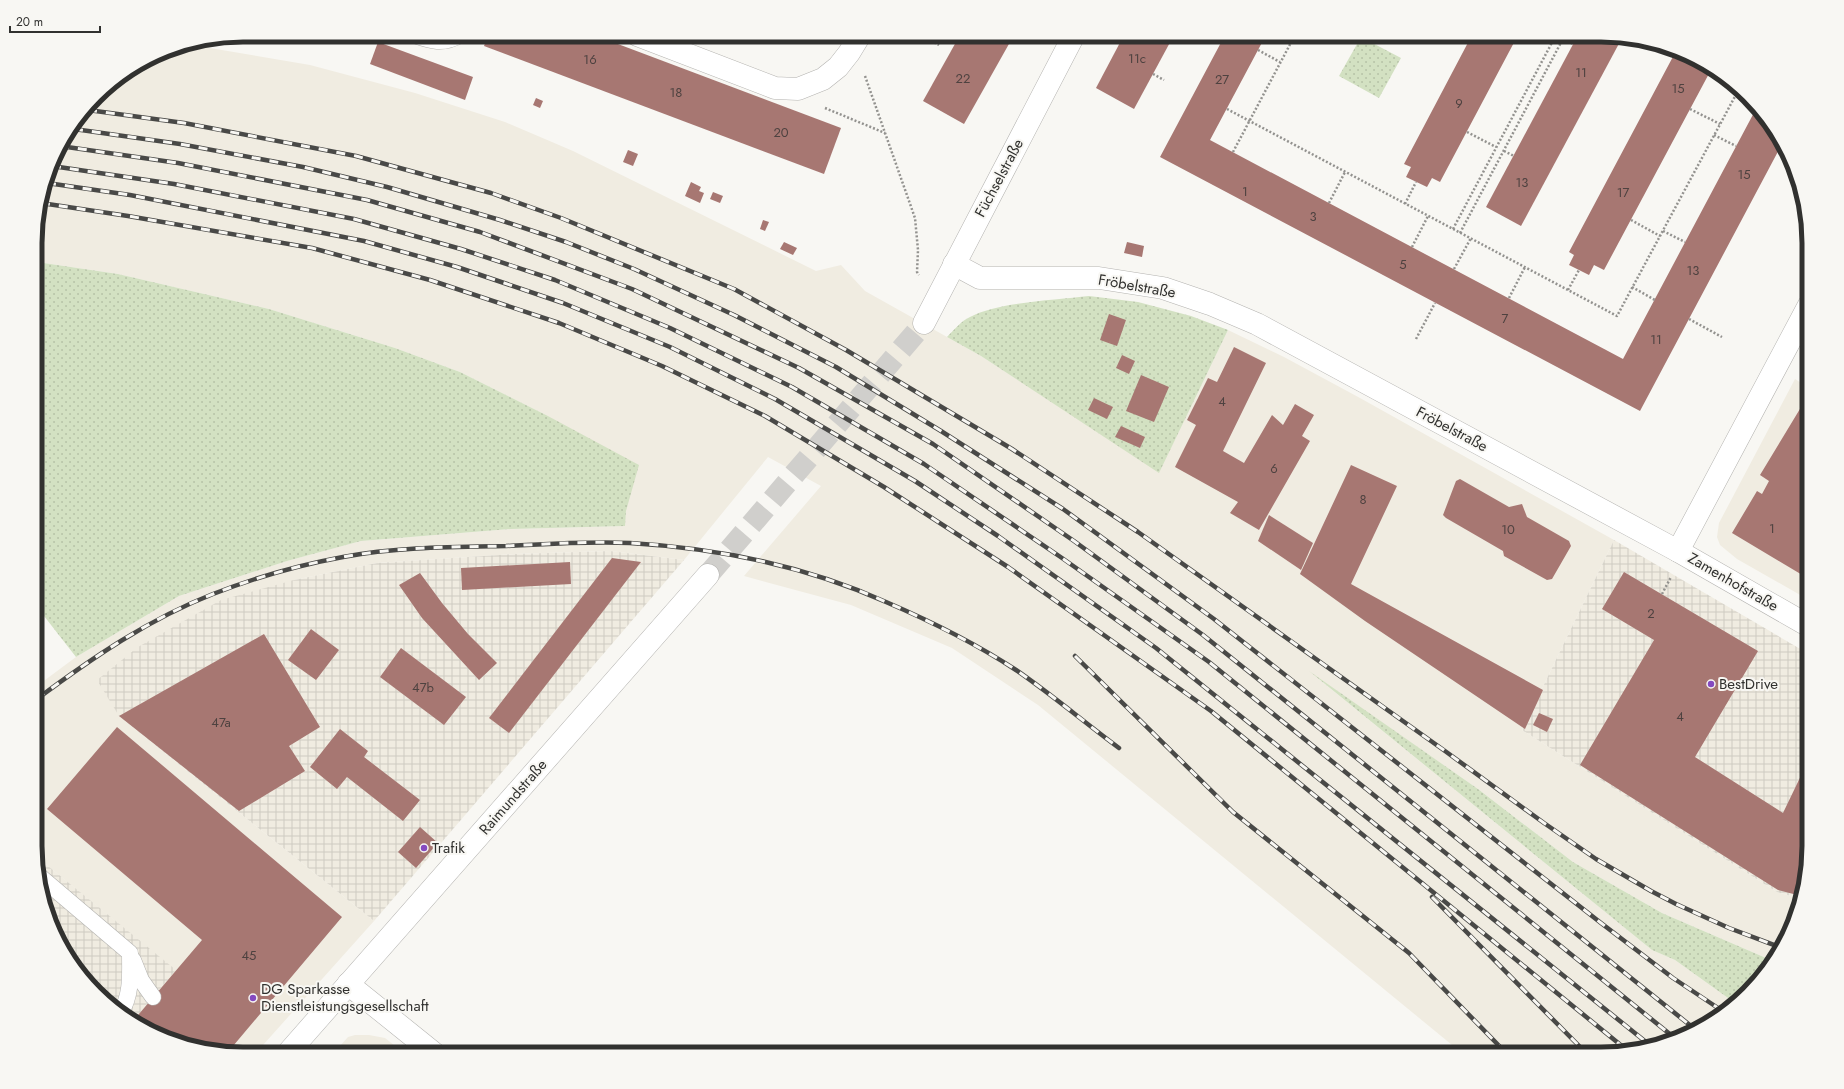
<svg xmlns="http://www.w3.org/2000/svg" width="1844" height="1089" font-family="Jost,sans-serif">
  <defs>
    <pattern id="industrial-grid" width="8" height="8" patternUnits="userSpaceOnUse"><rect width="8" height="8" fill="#f0ece1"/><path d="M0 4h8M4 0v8" fill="none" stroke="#cecbc1"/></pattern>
    <pattern id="green-dots" width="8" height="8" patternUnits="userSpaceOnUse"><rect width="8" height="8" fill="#d3e1c2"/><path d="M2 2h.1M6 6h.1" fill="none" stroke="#b6c2a7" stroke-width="1.8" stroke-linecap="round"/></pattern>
  </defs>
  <rect width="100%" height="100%" fill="#f8f7f3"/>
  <g fill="#f0ece1">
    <polygon points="192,45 310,65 415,93 505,122 573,151 816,271 841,265 865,291 981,356 1159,472 1228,330 1284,357 1360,398 1614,540 1522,730 1777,892 1801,899 1798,913 1781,950 1773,961 1662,913 1573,862 1478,789 1315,676 1652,950 1675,960 1735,1003 1705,1026 1668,1043 1614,1054 1463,1054 1038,705 952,648 851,605 744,576 821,486 768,457 684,560 610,551 514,554 377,563 294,580 119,716 374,921 255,1054 243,1054 189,1047 139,1026 133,1021 175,970 37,857 37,686 76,657 179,596 287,561 361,541 511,529 624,526 626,511 546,415 460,372 395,348 269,309 118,274 37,262 37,216 57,151 106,87 164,51"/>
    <polygon points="1795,379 1809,388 1809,600 1737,559 1720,545 1717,537 1719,523"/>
    <polygon points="355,1035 369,1035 385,1038 405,1054 333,1054 348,1037"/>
  </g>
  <g fill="url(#industrial-grid)">
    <polygon points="1614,540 1809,654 1809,859 1801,899 1777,892 1522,730"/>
    <polygon points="610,551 684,560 374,921 119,716 97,680 138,647 221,600 294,580 377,563 514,554"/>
    <polygon points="37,857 176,970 133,1021 96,993 70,961 46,913 37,873"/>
  </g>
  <g fill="url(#green-dots)">
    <polygon points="1361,37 1401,58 1379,98 1339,76"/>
    <polygon points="37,262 118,274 269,309 395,348 460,372 546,415 639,465 626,511 625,526 511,529 361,541 287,561 179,596 76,657 37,607"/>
    <path d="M 1089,296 L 1138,302 L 1191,316 L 1228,330 L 1159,473 L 981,356 L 947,337 C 954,330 961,321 970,317 C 999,302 1056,300 1089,296 Z"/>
    <polygon points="1309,671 1478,789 1573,862 1662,913 1773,961 1748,993 1735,1003 1675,960 1652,950"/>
  </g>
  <g fill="#a77772">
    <polygon points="488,35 594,35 841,128 824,174 484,46"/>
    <polygon points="960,35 1014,35 964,124 923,101"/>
    <polygon points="1124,35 1174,35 1134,109 1096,88"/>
    <polygon points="1225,35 1266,35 1210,140 1623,359 1757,107 1774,128 1782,144 1640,411 1160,157"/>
    <polygon points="1472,35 1518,35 1440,182 1432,178 1427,187 1406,177 1411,167 1404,164"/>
    <polygon points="1578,35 1601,35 1622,38 1521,226 1486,207"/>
    <polygon points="378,42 473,77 465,100 370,64"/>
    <polygon points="1676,51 1705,63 1712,68 1604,270 1594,265 1589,275 1569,265 1574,255 1569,252"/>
    <polygon points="536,98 543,101 540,108 533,105"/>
    <polygon points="628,150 638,154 633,166 623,162"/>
    <polygon points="691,182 701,187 699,191 704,193 700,203 685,196"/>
    <polygon points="713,192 723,196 720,203 710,199"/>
    <polygon points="763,220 769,222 765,231 760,229"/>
    <polygon points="784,242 797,248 793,255 780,249"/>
    <polygon points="1127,242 1144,246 1142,257 1124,253"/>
    <polygon points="1109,314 1126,320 1117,346 1100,340"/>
    <polygon points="1234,347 1266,363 1223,451 1244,463 1272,415 1283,425 1295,404 1314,415 1302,436 1310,441 1259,530 1230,513 1238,502 1175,467 1196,425 1187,420 1208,378 1217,382"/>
    <polygon points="1122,355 1135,361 1129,374 1116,368"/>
    <polygon points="1141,375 1169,387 1154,422 1126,411"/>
    <polygon points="1809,394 1809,579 1732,533 1757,491 1762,494 1769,481 1760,475"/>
    <polygon points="1094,398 1113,407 1107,419 1088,410"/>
    <polygon points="1121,426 1145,437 1140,448 1115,437"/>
    <polygon points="1351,465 1397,486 1351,584 1543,690 1525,729 1365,621 1300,574"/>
    <polygon points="1460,479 1509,507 1522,504 1527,517 1569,541 1571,546 1552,579 1547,580 1504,556 1503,551 1446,518 1443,515 1456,481"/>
    <polygon points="1269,515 1313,543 1301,570 1258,541"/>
    <polygon points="612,558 641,562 509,733 489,718"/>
    <polygon points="570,562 571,584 462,590 461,568"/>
    <polygon points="1624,572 1758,651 1695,757 1783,813 1809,759 1809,859 1801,896 1778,890 1580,765 1654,640 1602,609"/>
    <polygon points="420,573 442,603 468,634 497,663 479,680 422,618 399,585"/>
    <polygon points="311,629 339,650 316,680 288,660"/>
    <polygon points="264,634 320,727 289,746 305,771 239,811 119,716"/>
    <polygon points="401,648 466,697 444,725 380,677"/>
    <polygon points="1539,713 1553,719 1547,732 1533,725"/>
    <polygon points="117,727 342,917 228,1052 189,1047 139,1026 133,1021 202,940 47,809"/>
    <polygon points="340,729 368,751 364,757 420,800 403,821 347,777 337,789 310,767"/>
    <polygon points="420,827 438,843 416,868 398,852"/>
  </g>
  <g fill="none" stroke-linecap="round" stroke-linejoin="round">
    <polyline stroke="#d0cfcc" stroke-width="22" stroke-dasharray="22 11" stroke-linecap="butt" points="708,575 924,323"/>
    <g stroke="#b4b3b0" stroke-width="17">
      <g id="service">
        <path d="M 414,35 C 431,41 443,45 460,35"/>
        <path d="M 37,874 L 130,953 C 130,973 132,994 121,1012"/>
        <polyline points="133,960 141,980 153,997"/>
      </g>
    </g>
    <g stroke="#b4b3b0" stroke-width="23">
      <g id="minor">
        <polyline points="637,35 775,88 798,89 823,79 838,67 849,53 860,35"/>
        <polyline points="954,264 980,278 1099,278 1163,288 1210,304 1257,324 1678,551 1809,305"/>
        <polyline points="924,323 1074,35"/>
        <polyline points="1678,551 1809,626"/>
        <polyline points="348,984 435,1054"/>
        <polyline points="287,1054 708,575"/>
      </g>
    </g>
    <g stroke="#93928f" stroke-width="2.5" stroke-dasharray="2 2" stroke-linecap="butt">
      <polyline points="920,35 939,45"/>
      <polyline points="596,36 596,35"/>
      <polyline points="1564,39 1573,44"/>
      <polyline points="1258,50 1280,62"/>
      <polyline points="1153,74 1164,80"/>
      <polyline points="865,76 915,218 918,250 917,272 919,275"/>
      <polyline points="825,108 885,133"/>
      <polyline points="1227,109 1617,316 1739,89"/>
      <polyline points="1690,109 1720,124"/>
      <polyline points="1467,132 1496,147"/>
      <polyline points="1714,135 1736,146"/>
      <polyline points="1504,151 1514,156"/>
      <polyline points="1233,152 1295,35"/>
      <polyline points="1329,203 1345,172"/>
      <polyline points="1405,204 1416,182"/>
      <polyline points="1631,220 1660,236"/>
      <polyline points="1453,229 1556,35"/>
      <polyline points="1663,231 1685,242"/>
      <polyline points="1460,233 1565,35"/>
      <polyline points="1412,247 1428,216"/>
      <polyline points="1454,269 1471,238"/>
      <polyline points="1632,287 1655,300"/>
      <polyline points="1568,290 1579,270"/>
      <polyline points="1509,298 1525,267"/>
      <polyline points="1689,319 1722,337"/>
      <polyline points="1416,339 1435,303"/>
      <polyline points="1662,594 1671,577"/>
      <polyline points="37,596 43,604"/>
    </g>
    <use href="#service" stroke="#fff" stroke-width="16"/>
    <use href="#minor" stroke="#fff" stroke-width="22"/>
    <g stroke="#494947" stroke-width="4.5">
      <g id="rail">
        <polyline points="88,110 184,123 356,156 458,184 491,193 561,218 734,289 846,350 1012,449 1138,532 1445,751 1544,823 1596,859 1651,891 1676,904 1729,928 1782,948"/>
        <polyline points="74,129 180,144 303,167 387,187 500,220 566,242 634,269 734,315 836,367 941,431 1063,509 1214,619 1601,923 1673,978 1724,1012"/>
        <polyline points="60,146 178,163 367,200 480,232 632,289 799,368 933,444 1074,541 1203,635 1696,1030"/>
        <polyline points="52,166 174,184 354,219 461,249 555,280 670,328 792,387 924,464 1062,558 1209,662 1676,1039"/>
        <polyline points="47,183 130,195 364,241 457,267 563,303 670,347 775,399 915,481 998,536 1156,648 1651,1046"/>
        <polyline points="41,203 128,216 312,248 430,280 559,323 662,366 765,416 884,487 1008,567 1211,711 1628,1051"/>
        <polyline points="1075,656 1233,812 1409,953 1507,1054"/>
        <path d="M 37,699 C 92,658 149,619 213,594 C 254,578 299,565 343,557 C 396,547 452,547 506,546 C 547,544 588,541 630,543 C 716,548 806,566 886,602 C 928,620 978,645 1016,670 C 1051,694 1084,722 1119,748"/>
        <polyline points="1432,897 1587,1054"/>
      </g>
    </g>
    <use href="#rail" stroke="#f8f7f3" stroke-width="3" stroke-dasharray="9" stroke-linecap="butt"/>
  </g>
  <g fill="#854ac0" stroke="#f8f7f3" stroke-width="1.5">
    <circle cx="1711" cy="684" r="4"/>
    <circle cx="424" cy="848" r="4"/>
    <circle cx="253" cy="998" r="4"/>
  </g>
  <g text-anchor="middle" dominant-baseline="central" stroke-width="4" stroke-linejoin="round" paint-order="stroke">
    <g font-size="13" fill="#4e4240">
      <text x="1137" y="58">11c</text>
      <text x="590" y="59">16</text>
      <text x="1581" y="72">11</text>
      <text x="963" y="78">22</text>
      <text x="1222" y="79">27</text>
      <text x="1678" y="88">15</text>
      <text x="676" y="92">18</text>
      <text x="1459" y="103">9</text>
      <text x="781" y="132">20</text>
      <text x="1744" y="174">15</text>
      <text x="1522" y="182">13</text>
      <text x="1245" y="191">1</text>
      <text x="1623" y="192">17</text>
      <text x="1313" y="216">3</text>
      <text x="1403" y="264">5</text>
      <text x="1693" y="270">13</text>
      <text x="1505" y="318">7</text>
      <text x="1656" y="339">11</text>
      <text x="1222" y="401">4</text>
      <text x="1274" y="468">6</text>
      <text x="1363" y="499">8</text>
      <text x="1772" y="528">1</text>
      <text x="1508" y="529">10</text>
      <text x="1651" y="613">2</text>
      <text x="423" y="687">47b</text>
      <text x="1680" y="716">4</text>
      <text x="221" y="722">47a</text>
      <text x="249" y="955">45</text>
    </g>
    <g font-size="15" fill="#31312f" stroke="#f8f7f3">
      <text transform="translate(999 178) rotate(-62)">Füchselstraße</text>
      <text transform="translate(1137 286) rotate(10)">Fröbelstraße</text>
      <text transform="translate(1452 429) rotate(28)">Fröbelstraße</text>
      <text transform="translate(1733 582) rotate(30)">Zamenhofstraße</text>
      <text transform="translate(513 797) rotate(-49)">Raimundstraße</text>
    </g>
    <g font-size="15" fill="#31312f" stroke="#f8f7f3" text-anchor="start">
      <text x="1719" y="684">BestDrive</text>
      <text x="432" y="848">Trafik</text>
      <text x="261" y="989">DG Sparkasse<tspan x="261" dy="17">Dienstleistungsgesellschaft</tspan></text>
    </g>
  </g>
  <path d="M0 0H1844V1089H0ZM243 42H1601A201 201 0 0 1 1802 243V846A201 201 0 0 1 1601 1047H243A201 201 0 0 1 42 846V243A201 201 0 0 1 243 42Z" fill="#f8f7f3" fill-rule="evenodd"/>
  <path fill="none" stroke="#31312f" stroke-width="5" d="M243 42H1601A201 201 0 0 1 1802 243V846A201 201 0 0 1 1601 1047H243A201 201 0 0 1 42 846V243A201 201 0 0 1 243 42Z"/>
  <path d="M10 26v6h90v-6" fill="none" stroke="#31312f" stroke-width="2"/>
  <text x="16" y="26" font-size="12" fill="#31312f" stroke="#f8f7f3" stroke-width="3" paint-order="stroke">20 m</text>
</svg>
